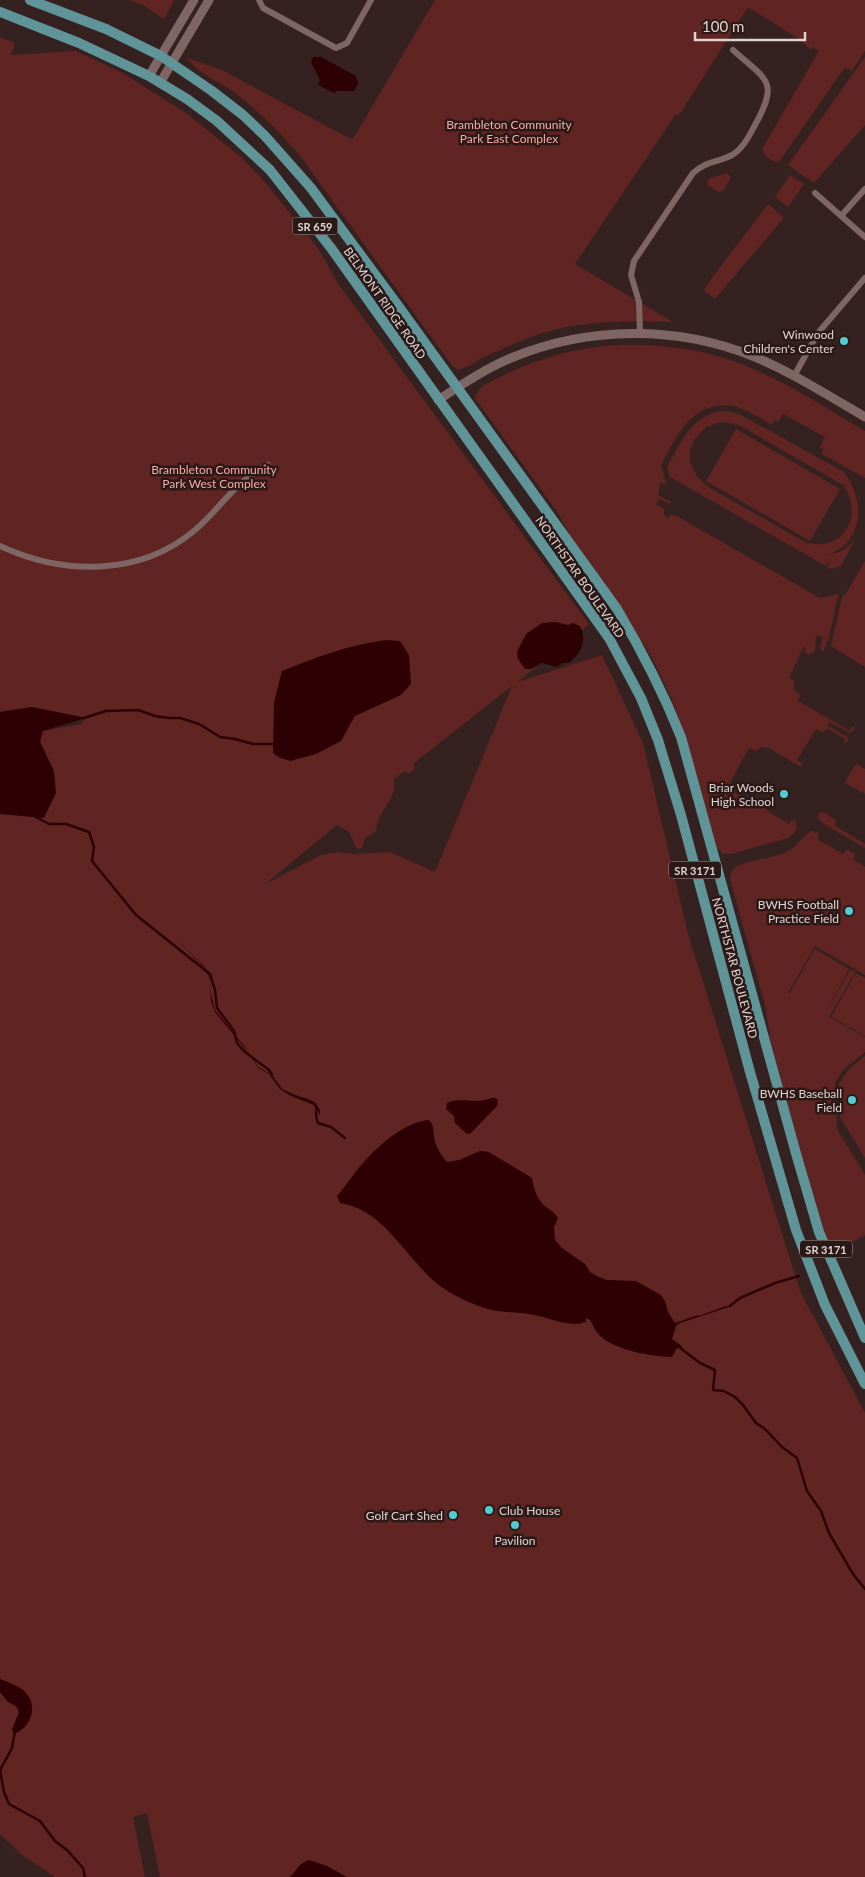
<svg xmlns="http://www.w3.org/2000/svg" width="865" height="1877" font-family="Lato,sans-serif">
  <rect width="100%" height="100%" fill="#352220"/>
  <g fill="#602422" fill-rule="evenodd">
    <polygon points="129,0 174,0 164,19 143,5"/>
    <path d="M 435,0 L 865,0 L 865,51 L 852,71 L 845,67 L 779,162 C 770,161 765,157 762,149 L 819,51 L 813,47 L 811,50 L 799,39 L 749,8 L 747,9 L 679,115 L 676,114 L 575,264 L 673,322 C 624,320 575,320 528,338 C 513,344 497,351 482,358 C 475,362 467,368 458,370 L 453,367 L 321,185 C 298,149 268,119 234,92 C 219,81 198,74 187,58 L 222,70 L 343,135 L 353,139 Z"/>
    <path d="M 0,37 L 15,43 L 11,55 L 76,51 L 121,72 L 186,113 L 241,157 L 265,182 L 318,248 L 339,285 L 589,624 L 517,682 L 602,655 L 643,743 L 688,934 L 800,1291 L 865,1413 L 865,1877 L 160,1877 L 147,1813 L 133,1817 L 145,1877 L 55,1877 L 21,1854 L 0,1834 L 0,1692 L 8,1702 L 16,1706 L 19,1712 L 12,1730 L 14,1734 L 25,1691 L 0,1679 L 0,814 L 44,818 L 46,752 L 40,742 L 43,731 L 81,724 L 86,718 L 32,707 L 0,712 ZM 512,686 L 435,872 L 390,852 L 353,854 L 337,852 L 321,855 L 265,884 L 337,825 L 349,832 L 357,849 L 362,848 L 365,838 L 376,831 C 378,808 398,800 394,779 L 405,771 L 409,773 L 414,770 L 414,763 Z"/>
    <polygon points="865,57 865,125 814,183 788,165"/>
    <polygon points="727,173 731,177 723,191 718,192 708,185 708,181 710,178"/>
    <polygon points="790,175 804,184 788,207 775,197"/>
    <polygon points="768,204 784,218 715,299 704,291 708,283"/>
    <path d="M 621,345 C 663,344 705,349 744,365 C 787,382 826,408 865,431 L 865,478 L 822,454 L 823,449 L 820,447 L 825,437 L 783,414 L 778,422 L 774,420 L 772,425 C 760,418 746,409 733,406 C 692,400 677,436 661,465 L 666,483 L 666,484 L 660,483 L 658,495 L 671,502 L 670,504 L 659,499 L 656,504 L 664,509 L 664,515 L 668,518 L 671,515 L 675,515 L 820,598 L 839,594 C 832,614 833,634 823,652 L 820,648 L 823,636 L 816,636 L 815,651 L 809,655 L 805,652 L 804,646 L 789,678 L 794,681 L 794,689 L 800,695 L 798,701 L 850,731 L 853,726 L 855,728 L 852,732 L 850,733 L 829,722 L 828,726 L 847,737 L 848,740 L 844,745 L 845,739 L 827,728 L 823,733 L 816,729 L 797,760 L 803,764 L 801,767 L 769,748 L 762,747 L 755,751 L 749,748 L 730,782 L 736,786 L 734,792 L 763,809 L 767,804 L 766,810 L 789,824 L 792,820 L 795,820 L 797,827 L 795,832 L 788,838 L 731,854 L 723,854 L 717,848 L 684,733 L 671,698 L 653,660 L 623,610 L 570,536 L 558,513 L 476,400 L 475,394 L 477,394 C 480,385 490,382 498,378 C 536,358 578,347 621,345 Z"/>
    <path d="M 718,411 L 730,411 L 743,416 L 844,472 C 865,499 865,543 827,555 L 842,551 L 854,541 L 841,566 L 831,569 L 827,567 L 832,557 L 826,566 L 670,477 L 667,467 C 682,442 687,421 718,411 ZM 722,422 L 739,425 L 843,485 C 865,515 843,554 805,542 L 708,487 L 697,477 L 690,461 L 690,452 L 694,440 L 706,427 Z"/>
    <polygon points="736,429 840,489 810,541 706,481"/>
    <polygon points="865,561 865,667 831,646 842,597 847,592"/>
    <polygon points="857,764 865,769 865,794 846,784 845,782 855,765"/>
    <polygon points="823,812 836,820 835,826 865,844 865,848 824,824 818,818 819,813"/>
    <path d="M 813,831 L 819,833 L 817,839 L 843,854 L 847,849 L 855,854 L 854,860 L 865,867 L 865,975 L 815,946 L 788,993 L 789,994 L 815,949 L 849,969 L 824,1014 L 850,970 L 854,971 L 855,972 L 829,1017 L 865,1037 L 865,1052 L 844,1069 L 835,1083 L 837,1129 L 865,1175 L 865,1235 L 833,1253 L 823,1230 L 808,1180 L 771,1043 L 765,1005 L 730,879 L 731,872 L 735,867 C 752,859 772,859 789,851 C 798,846 803,834 813,831 Z"/>
    <polygon points="856,973 865,978 865,1036 831,1017"/>
    <polygon points="865,1056 865,1158 840,1117 839,1083 850,1068"/>
  </g>
  <g fill="#2d0103">
    <polygon points="313,57 321,57 356,76 358,84 354,91 337,91 334,93 318,85 320,80 311,62"/>
    <path d="M 555,622 L 568,625 L 573,623 L 580,626 C 587,640 582,653 569,663 L 563,663 L 557,667 L 542,663 L 531,669 L 525,669 L 518,659 L 517,652 L 526,634 L 542,623 Z"/>
    <path d="M 386,640 L 400,641 L 409,655 L 411,684 L 401,695 L 355,716 L 341,741 L 316,754 L 290,761 L 278,757 L 273,753 L 274,702 L 282,671 C 317,657 348,645 386,640 Z"/>
    <polygon points="32,707 86,718 43,731 40,742 54,771 56,793 44,818 0,814 0,712"/>
    <polygon points="178,941 204,966 210,978 211,994 215,1010 245,1047 258,1067 272,1075 282,1089 316,1104 320,1110 320,1116 316,1106 289,1095 280,1089 269,1074 258,1068 248,1052 215,1012 211,1001 210,980 204,967"/>
    <path d="M 491,1098 L 495,1098 L 498,1100 L 497,1106 L 471,1133 L 467,1134 L 455,1123 L 454,1116 L 446,1109 L 447,1103 C 460,1096 477,1105 491,1098 Z"/>
    <path d="M 429,1120 C 434,1126 433,1129 434,1136 C 435,1146 441,1155 447,1162 L 459,1160 L 480,1151 L 489,1152 L 532,1178 C 534,1189 537,1200 546,1207 C 552,1211 554,1212 558,1218 L 554,1227 L 555,1240 L 562,1248 L 585,1264 L 590,1272 L 599,1277 L 607,1280 L 636,1281 L 661,1295 L 665,1301 L 668,1312 L 675,1323 L 698,1315 L 699,1316 L 726,1306 L 732,1306 L 680,1323 L 676,1326 L 672,1339 L 683,1347 L 677,1348 L 672,1357 C 650,1356 618,1351 600,1336 C 596,1332 593,1325 590,1320 L 586,1318 L 586,1322 C 570,1328 550,1318 534,1315 C 519,1312 503,1313 488,1309 C 474,1305 456,1297 443,1288 C 407,1263 387,1210 340,1203 L 337,1196 C 347,1185 354,1172 364,1162 C 380,1144 405,1122 429,1120 Z"/>
    <path d="M 0,1679 C 8,1682 19,1686 25,1692 C 39,1706 31,1728 14,1734 L 12,1730 L 19,1712 L 16,1706 L 8,1702 L 0,1692 Z"/>
    <polygon points="309,1860 327,1866 347,1877 290,1877 301,1864"/>
  </g>
  <g fill="none" stroke-linecap="round" stroke-linejoin="round">
    <g stroke="#2d0103" stroke-width="2.5">
      <polyline points="84,718 106,711 138,710 155,716 169,718 180,718 199,724"/>
      <polyline points="201,725 220,737 235,739 253,744 274,744"/>
      <polyline points="32,815 49,824 66,824 89,832 94,847 92,861 136,915 210,974 215,990 217,1008 234,1031 237,1043 245,1052 269,1070 272,1075"/>
      <path d="M 300,1098 C 327,1105 311,1108 318,1123 L 331,1127 L 345,1138"/>
      <polyline points="730,1306 740,1298 775,1283 799,1276"/>
      <polyline points="679,1347 700,1363 715,1370 713,1390 724,1391 735,1397 743,1405 756,1423 765,1429 782,1447 797,1458 807,1491 821,1511 829,1533 853,1574 865,1589"/>
      <polyline points="15,1731 12,1748 0,1770 4,1792 9,1804 40,1821 55,1841 67,1850 83,1868 85,1877"/>
    </g>
    <g stroke="#7e6664" stroke-width="6">
      <polyline points="259,0 263,8 336,48 347,43 371,0"/>
      <polyline points="815,193 865,237"/>
      <polyline points="841,216 865,189"/>
      <path d="M 640,333 L 639,302 L 631,275 L 634,261 L 693,173 C 704,162 719,162 732,155 C 743,149 749,136 755,125 C 780,80 766,80 733,50"/>
      <polyline points="794,376 818,333 865,278"/>
      <path d="M 0,546 C 62,575 140,577 195,530 C 221,508 235,481 268,465"/>
    </g>
    <g stroke="#7e6664" stroke-width="9">
      <polyline points="149,76 194,0"/>
      <polyline points="160,83 209,0"/>
      <path d="M 438,400 C 461,385 485,369 511,358 C 588,326 677,325 755,357 C 793,373 829,396 865,417"/>
    </g>
    <g stroke="#5f9598" stroke-width="10">
      <path d="M 30,0 L 106,29 L 161,56 L 212,91 L 243,115 L 265,136 L 311,188 L 399,307 L 617,609 C 642,651 663,692 681,737 L 797,1157 L 819,1232 L 865,1338"/>
      <polyline points="0,12 79,43 149,76 187,99 217,121 270,170 331,248 609,638 641,698 658,740 681,815 750,1072 796,1230 825,1305 865,1384"/>
    </g>
  </g>
  <g fill="#51ccd2" stroke="#2b1917" stroke-width="2">
    <circle cx="844" cy="341" r="5"/>
    <circle cx="784" cy="794" r="5"/>
    <circle cx="849" cy="911" r="5"/>
    <circle cx="852" cy="1100" r="5"/>
    <circle cx="489" cy="1510" r="5"/>
    <circle cx="453" cy="1515" r="5"/>
    <circle cx="515" cy="1525" r="5"/>
  </g>
  <g text-anchor="middle" dominant-baseline="central" stroke-width="5" stroke-linejoin="round" paint-order="stroke">
    <g fill="#2b1917" stroke="#aa9a99" stroke-width="1">
      <rect x="292.5" y="217.5" width="45" height="17" rx="4"/>
      <rect x="669" y="861.5" width="52" height="17" rx="4"/>
      <rect x="800" y="1240.5" width="52" height="17" rx="4"/>
    </g>
    <g font-size="11" font-weight="bold" fill="#e0d2d1">
      <text x="315" y="226">SR 659</text>
      <text x="695" y="870">SR 3171</text>
      <text x="826" y="1249">SR 3171</text>
    </g>
    <g font-size="12" fill="#f7aba4" stroke="#2b1917">
      <text x="509" y="124">Brambleton Community<tspan x="509" dy="14">Park East Complex</tspan></text>
      <text x="214" y="469">Brambleton Community<tspan x="214" dy="14">Park West Complex</tspan></text>
    </g>
    <g font-size="12" fill="#e0d2d1" stroke="#2b1917">
      <text transform="translate(385 303) rotate(55)">BELMONT RIDGE ROAD</text>
      <text transform="translate(580 577) rotate(55)">NORTHSTAR BOULEVARD</text>
      <text transform="translate(735 968) rotate(75)">NORTHSTAR BOULEVARD</text>
    </g>
    <g font-size="12" fill="#e0d2d1" stroke="#2b1917" text-anchor="end">
      <text x="834" y="334">Winwood<tspan x="834" dy="14">Children's Center</tspan></text>
      <text x="774" y="787">Briar Woods<tspan x="774" dy="14">High School</tspan></text>
      <text x="839" y="904">BWHS Football<tspan x="839" dy="14">Practice Field</tspan></text>
      <text x="842" y="1093">BWHS Baseball<tspan x="842" dy="14">Field</tspan></text>
      <text x="499" y="1510" text-anchor="start">Club House</text>
      <text x="443" y="1515">Golf Cart Shed</text>
      <text x="515" y="1540" text-anchor="middle">Pavilion</text>
    </g>
  </g>
  <path d="M695 32v8h110v-8" fill="none" stroke="#e0d2d1" stroke-width="2.5"/>
  <text x="702" y="32" font-size="15" fill="#e0d2d1" stroke="#2b1917" stroke-width="4" paint-order="stroke">100 m</text>
</svg>
